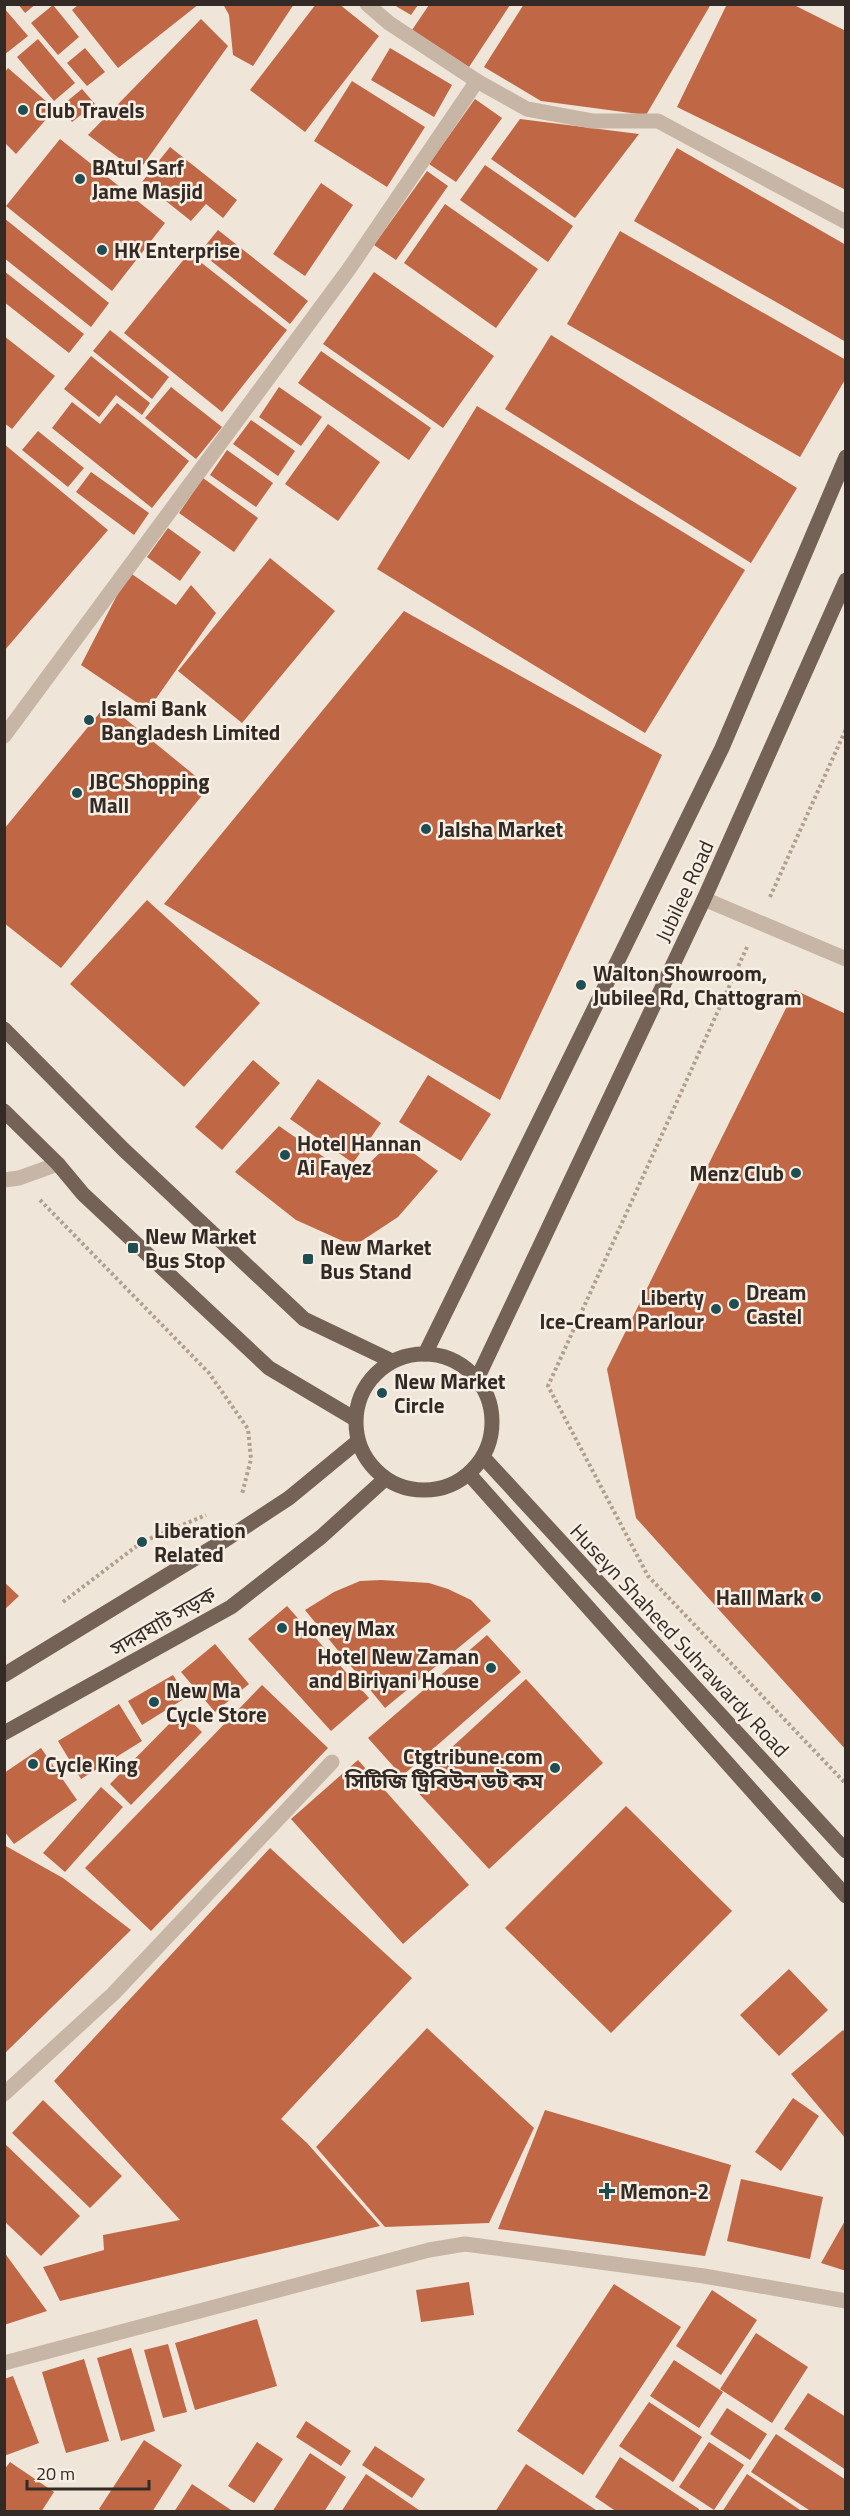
<svg xmlns="http://www.w3.org/2000/svg" width="850" height="2516" font-family="'Titillium Web','Noto Sans Bengali',sans-serif">
  <rect width="100%" height="100%" fill="#efe5d8"/>
  <g fill="#c06746">
    <polygon points="18,4 36,4 25,13"/>
    <polygon points="79,4 199,4 118,68 72,10"/>
    <polygon points="223,4 294,4 253,66 233,55 229,15"/>
    <polygon points="316,4 339,4 379,36 305,132 250,90"/>
    <polygon points="524,4 711,4 646,115 541,101 484,67"/>
    <polygon points="727,4 792,4 846,31 846,190 677,107"/>
    <polygon points="53,5 79,37 58,55 31,23"/>
    <polygon points="394,5 418,5 411,15"/>
    <polygon points="429,5 510,5 469,67 412,30"/>
    <polygon points="4,8 28,36 4,55"/>
    <polygon points="201,19 228,46 138,172 88,135"/>
    <polygon points="38,39 75,83 54,101 17,57"/>
    <polygon points="85,48 105,72 87,86 67,63"/>
    <polygon points="390,48 452,85 434,117 371,80"/>
    <polygon points="8,68 55,109 16,154 5,143 5,72"/>
    <polygon points="352,81 425,127 387,187 314,141"/>
    <polygon points="82,89 95,104 72,122 60,107"/>
    <polygon points="475,99 502,118 456,182 429,164"/>
    <polygon points="520,119 639,134 575,218 491,159"/>
    <polygon points="60,139 165,223 112,291 6,206"/>
    <polygon points="170,147 237,200 223,218 206,204 191,221 142,182"/>
    <polygon points="677,148 846,245 846,342 634,221"/>
    <polygon points="485,165 573,226 548,262 460,200"/>
    <polygon points="427,171 448,186 396,260 374,245"/>
    <polygon points="321,183 353,205 305,276 273,254"/>
    <polygon points="445,204 538,269 496,328 404,263"/>
    <polygon points="4,218 109,303 91,327 4,258"/>
    <polygon points="218,230 308,301 290,324 200,252"/>
    <polygon points="620,231 846,360 846,378 800,457 567,324"/>
    <polygon points="189,253 287,330 222,412 124,333"/>
    <polygon points="4,271 84,334 69,353 4,302"/>
    <polygon points="374,272 494,356 443,428 323,344"/>
    <polygon points="110,330 169,377 152,399 93,351"/>
    <polygon points="551,335 797,488 751,563 505,409"/>
    <polygon points="4,336 55,376 12,429 4,423"/>
    <polygon points="321,351 431,428 409,460 298,383"/>
    <polygon points="91,356 150,403 142,415 116,395 99,417 64,389"/>
    <polygon points="171,387 222,427 196,459 145,418"/>
    <polygon points="279,387 322,417 301,446 259,417"/>
    <polygon points="72,402 100,424 117,403 189,461 152,508 52,428"/>
    <polygon points="477,406 745,570 645,733 377,569"/>
    <polygon points="251,420 295,451 278,476 233,444"/>
    <polygon points="328,424 380,462 338,521 285,484"/>
    <polygon points="38,431 84,468 68,487 22,450"/>
    <polygon points="4,444 108,530 4,651"/>
    <polygon points="227,450 273,483 256,507 210,475"/>
    <polygon points="91,472 149,513 134,535 76,492"/>
    <polygon points="203,478 258,518 234,552 179,513"/>
    <polygon points="168,528 201,552 180,581 147,557"/>
    <polygon points="270,558 335,611 242,723 178,671"/>
    <polygon points="129,572 176,605 191,585 216,613 148,710 81,665"/>
    <polygon points="404,611 662,755 500,1100 164,904"/>
    <polygon points="107,704 209,787 61,968 4,923 4,829"/>
    <polygon points="147,900 260,1003 184,1087 70,984"/>
    <polygon points="795,990 846,1014 846,1750 636,1518 607,1369"/>
    <polygon points="253,1060 280,1083 222,1150 195,1127"/>
    <polygon points="428,1075 491,1114 461,1161 399,1122"/>
    <polygon points="318,1079 381,1123 353,1163 290,1119"/>
    <polygon points="279,1126 354,1178 394,1139 438,1171 398,1217 354,1246 296,1220 235,1172"/>
    <polygon points="381,1580 429,1583 448,1589 471,1600 491,1621 385,1708 305,1610 334,1592 360,1581"/>
    <polygon points="4,1582 19,1596 4,1610"/>
    <polygon points="287,1606 369,1698 331,1731 248,1639"/>
    <polygon points="487,1635 521,1672 402,1776 368,1738"/>
    <polygon points="215,1644 249,1684 215,1712 181,1672"/>
    <polygon points="173,1675 187,1697 142,1725 128,1701"/>
    <polygon points="526,1679 603,1763 489,1869 411,1785"/>
    <polygon points="262,1685 328,1748 151,1931 85,1868"/>
    <polygon points="119,1704 142,1741 81,1779 58,1741"/>
    <polygon points="181,1712 202,1732 131,1805 110,1784"/>
    <polygon points="41,1748 77,1800 14,1844 4,1831 4,1773"/>
    <polygon points="358,1760 469,1885 403,1944 291,1819"/>
    <polygon points="101,1787 123,1807 65,1872 43,1853"/>
    <polygon points="626,1806 732,1911 611,2033 505,1928"/>
    <polygon points="4,1845 63,1878 131,1930 4,2054"/>
    <polygon points="270,1848 412,1978 281,2119 307,2143 380,2226 60,2301 43,2267 104,2250 103,2235 180,2220 54,2081"/>
    <polygon points="789,1969 828,2010 779,2056 740,2015"/>
    <polygon points="427,2028 534,2128 489,2223 385,2227 316,2147"/>
    <polygon points="843,2030 846,2033 846,2139 791,2074"/>
    <polygon points="793,2098 819,2116 781,2171 755,2152"/>
    <polygon points="43,2100 122,2176 90,2208 12,2133"/>
    <polygon points="545,2110 731,2165 705,2256 498,2229"/>
    <polygon points="4,2143 80,2216 41,2256 4,2221"/>
    <polygon points="741,2179 823,2197 810,2259 727,2241"/>
    <polygon points="846,2219 846,2271 821,2263"/>
    <polygon points="4,2252 47,2311 4,2325"/>
    <polygon points="469,2282 474,2315 421,2322 416,2290"/>
    <polygon points="614,2284 681,2327 583,2475 517,2431"/>
    <polygon points="712,2290 757,2320 721,2375 676,2346"/>
    <polygon points="257,2319 277,2386 195,2410 175,2343"/>
    <polygon points="756,2333 808,2367 772,2423 720,2389"/>
    <polygon points="168,2344 187,2412 163,2418 144,2350"/>
    <polygon points="131,2348 155,2431 121,2441 97,2358"/>
    <polygon points="84,2359 109,2441 66,2453 42,2372"/>
    <polygon points="674,2360 723,2392 699,2428 650,2396"/>
    <polygon points="13,2376 39,2443 4,2456 4,2379"/>
    <polygon points="808,2393 846,2417 846,2470 784,2429"/>
    <polygon points="649,2402 702,2437 673,2482 619,2446"/>
    <polygon points="727,2408 767,2434 750,2460 710,2434"/>
    <polygon points="306,2421 351,2451 341,2466 296,2437"/>
    <polygon points="776,2434 846,2480 846,2507 843,2512 812,2512 751,2472"/>
    <polygon points="144,2440 182,2465 152,2512 103,2512 99,2509"/>
    <polygon points="257,2442 283,2459 254,2503 228,2486"/>
    <polygon points="709,2442 744,2465 714,2510 679,2487"/>
    <polygon points="375,2446 425,2479 412,2498 362,2465"/>
    <polygon points="310,2453 346,2477 324,2512 272,2512"/>
    <polygon points="620,2457 699,2509 698,2512 617,2512 595,2497"/>
    <polygon points="10,2462 54,2492 41,2512 4,2512 4,2470"/>
    <polygon points="526,2464 599,2512 495,2512"/>
    <polygon points="366,2474 419,2510 418,2512 341,2512"/>
    <polygon points="747,2474 803,2512 722,2512"/>
    <polygon points="192,2484 234,2512 174,2512"/>
  </g>
  <g fill="none" stroke-linecap="round" stroke-linejoin="round">
    <g stroke="#b2a08f" stroke-width="4" stroke-dasharray="3 3" stroke-linecap="butt">
      <polyline points="770,897 846,729"/>
      <polyline points="747,947 548,1386 648,1576 846,1784"/>
      <polyline points="40,1200 209,1373 248,1429 251,1459 242,1494"/>
      <polyline points="63,1602 142,1542 206,1515"/>
    </g>
    <g stroke="#c7b5a5" stroke-width="15">
      <polyline points="367,4 389,23 477,81 527,109 592,121 658,121 846,222"/>
      <polyline points="4,736 349,269 477,81"/>
      <polyline points="704,899 846,959"/>
      <polyline points="4,1180 19,1178 58,1164"/>
      <polyline points="4,2094 113,1994 332,1762"/>
      <polyline points="4,2363 429,2250 465,2244 704,2276 846,2301"/>
    </g>
    <g stroke="#746257" stroke-width="15">
      <polyline points="4,1029 123,1149 304,1319 392,1361"/>
      <polyline points="4,1111 58,1164 83,1194 269,1368 355,1419"/>
      <circle cx="424" cy="1422" r="68"/>
      <polyline points="425,1354 722,748 846,457"/>
      <polyline points="477,1379 704,899 846,580"/>
      <polyline points="483,1457 846,1851"/>
      <polyline points="469,1474 846,1896"/>
      <polyline points="4,1675 225,1540 289,1498 357,1442"/>
      <polyline points="4,1733 231,1607 321,1537 385,1479"/>
    </g>
  </g>
  <g fill="#1e4d52" stroke="#f8efe4" stroke-width="2">
    <circle cx="23" cy="110" r="6"/>
    <circle cx="80" cy="179" r="6"/>
    <circle cx="102" cy="250" r="6"/>
    <circle cx="89" cy="720" r="6"/>
    <circle cx="77" cy="793" r="6"/>
    <circle cx="426" cy="829" r="6"/>
    <circle cx="581" cy="985" r="6"/>
    <circle cx="285" cy="1155" r="6"/>
    <circle cx="796" cy="1173" r="6"/>
    <rect x="127" y="1242" width="12" height="12" rx="3"/>
    <rect x="302" y="1253" width="12" height="12" rx="3"/>
    <circle cx="734" cy="1304" r="6"/>
    <circle cx="716" cy="1309" r="6"/>
    <circle cx="382" cy="1393" r="6"/>
    <circle cx="142" cy="1542" r="6"/>
    <circle cx="816" cy="1597" r="6"/>
    <circle cx="282" cy="1628" r="6"/>
    <circle cx="491" cy="1668" r="6"/>
    <circle cx="154" cy="1702" r="6"/>
    <circle cx="33" cy="1764" r="6"/>
    <circle cx="555" cy="1768" r="6"/>
    <path d="M604 2182h6v6h6v6h-6v6h-6v-6h-6v-6h6z"/>
  </g>
  <g text-anchor="middle" dominant-baseline="central" stroke-width="5" stroke-linejoin="round" paint-order="stroke">
    <g font-size="21" font-weight="bold" fill="#332a26" stroke="#f8efe4" text-anchor="start">
      <text x="35" y="110">Club Travels</text>
      <text x="92" y="167">BAtul Sarf<tspan x="92" dy="24">Jame Masjid</tspan></text>
      <text x="114" y="250">HK Enterprise</text>
      <text x="101" y="708">Islami Bank<tspan x="101" dy="24">Bangladesh Limited</tspan></text>
      <text x="89" y="781">JBC Shopping<tspan x="89" dy="24">Mall</tspan></text>
      <text x="438" y="829">Jalsha Market</text>
      <text x="593" y="973">Walton Showroom,<tspan x="593" dy="24">Jubilee Rd, Chattogram</tspan></text>
      <text x="297" y="1143">Hotel Hannan<tspan x="297" dy="24">Ai Fayez</tspan></text>
      <text x="784" y="1173" text-anchor="end">Menz Club</text>
      <text x="145" y="1236">New Market<tspan x="145" dy="24">Bus Stop</tspan></text>
      <text x="320" y="1247">New Market<tspan x="320" dy="24">Bus Stand</tspan></text>
      <text x="746" y="1292">Dream<tspan x="746" dy="24">Castel</tspan></text>
      <text x="704" y="1297" text-anchor="end">Liberty<tspan x="704" dy="24">Ice-Cream Parlour</tspan></text>
      <text x="394" y="1381">New Market<tspan x="394" dy="24">Circle</tspan></text>
      <text x="154" y="1530">Liberation<tspan x="154" dy="24">Related</tspan></text>
      <text x="804" y="1597" text-anchor="end">Hall Mark</text>
      <text x="294" y="1628">Honey Max</text>
      <text x="479" y="1656" text-anchor="end">Hotel New Zaman<tspan x="479" dy="24">and Biriyani House</tspan></text>
      <text x="166" y="1690">New Ma<tspan x="166" dy="24">Cycle Store</tspan></text>
      <text x="543" y="1756" text-anchor="end">Ctgtribune.com<tspan x="543" dy="24">সিটিজি ট্রিবিউন ডট কম</tspan></text>
      <text x="45" y="1764">Cycle King</text>
      <text x="620" y="2191">Memon-2</text>
    </g>
    <g font-size="21" fill="#332a26" stroke="#f8efe4">
      <text transform="translate(684 891) rotate(-65)">Jubilee Road</text>
      <text transform="translate(163 1621) rotate(-30)">সদরঘাট সড়ক</text>
      <text transform="translate(680 1640) rotate(47)">Huseyn Shaheed Suhrawardy Road</text>
    </g>
  </g>
  <rect width="850" height="2516" fill="none" stroke="#332a26" stroke-width="12"/>
  <path d="M27 2480v9h122v-9" fill="none" stroke="#332a26" stroke-width="3"/>
  <text x="36" y="2480" font-size="18" fill="#332a26" stroke="#f8efe4" stroke-width="4.5" paint-order="stroke">20 m</text>
</svg>
